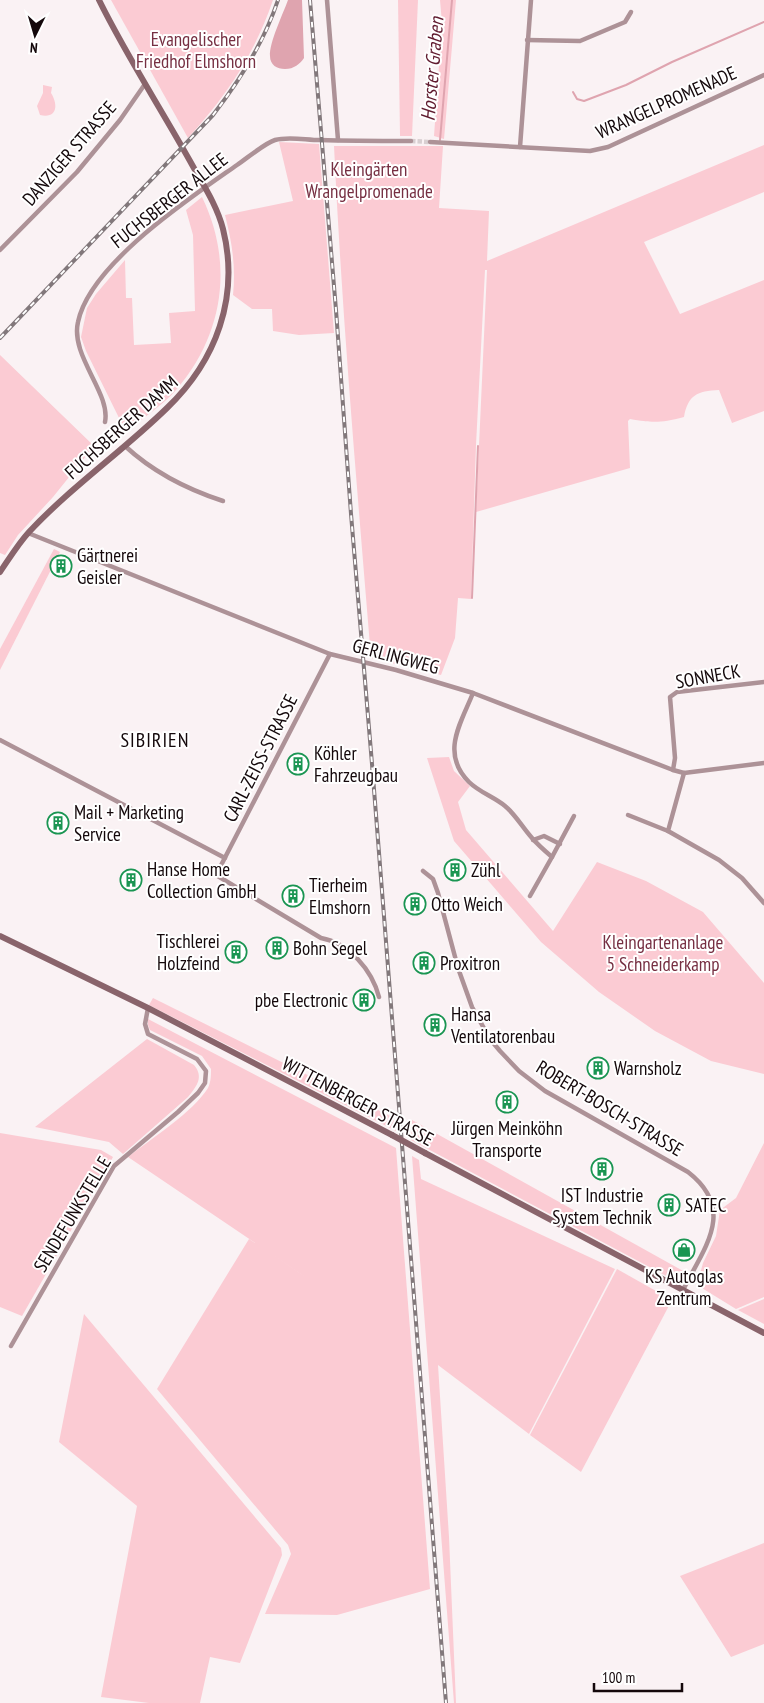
<svg xmlns="http://www.w3.org/2000/svg" width="764" height="1703" font-family="'PT Sans Narrow',sans-serif">
  <rect width="100%" height="100%" fill="#faf2f4"/>
  <g fill="#fbcbd3">
    <path d="M 111,0 L 273,0 C 254,55 227,95 188,138 Z"/>
    <polygon points="398,0 418,0 412,136 400,136"/>
    <polygon points="440,0 456,0 444,139 434,136 442,23"/>
    <path d="M 43,85 L 52,87 L 51,93 C 58,104 58,119 40,115 L 37,106 L 43,93 Z"/>
    <path d="M 279,142 L 319,144 L 334,333 L 299,335 L 273,331 L 272,309 L 252,309 L 233,295 C 236,267 232,242 225,215 L 293,201 Z"/>
    <path d="M 764,145 L 764,192 L 644,242 L 680,314 L 764,280 L 764,411 L 732,423 L 719,390 C 697,391 688,395 684,417 C 660,423 654,423 630,419 L 628,421 L 630,468 L 476,512 L 487,270 L 485,270 L 476,445 L 471,599 L 458,598 L 455,638 L 441,675 L 371,658 C 357,487 342,317 334,146 L 443,146 L 439,208 L 489,211 L 487,261 Z"/>
    <path d="M 202,197 C 234,263 224,334 176,390 C 163,405 144,417 129,430 L 122,424 L 86,351 L 81,337 L 87,308 L 96,294 L 125,260 L 126,298 L 132,298 L 134,345 L 171,343 L 169,313 L 195,311 L 193,235 L 186,210 Z"/>
    <polygon points="0,355 94,446 53,497 18,535 5,555 0,553"/>
    <polygon points="54,549 60,552 0,670 0,649"/>
    <polygon points="449,757 454,771 470,786 458,802 466,830 553,931 597,862 646,881 703,912 764,983 764,1074 711,1061 655,1031 599,992 541,942 454,841 427,758"/>
    <polygon points="153,998 394,1118 396,1131 149,1005"/>
    <path d="M 148,1019 L 396,1148 L 430,1589 L 337,1615 L 265,1614 L 291,1554 L 288,1545 L 157,1389 L 249,1239 L 313,1282 L 128,1157 C 151,1139 193,1112 208,1088 C 211,1082 211,1075 211,1069 L 202,1056 L 150,1030 L 148,1025 Z"/>
    <path d="M 147,1039 L 194,1065 C 204,1077 197,1086 188,1097 L 123,1154 L 109,1142 L 35,1127 Z"/>
    <polygon points="412,1120 685,1272 681,1278 672,1279 411,1140"/>
    <polygon points="0,1133 101,1150 113,1157 22,1316 0,1307"/>
    <polygon points="764,1143 764,1297 736,1309 697,1285 703,1263 716,1236 720,1210 736,1198"/>
    <polygon points="412,1156 419,1160 421,1179 615,1269 529,1434 438,1365 449,1537 456,1703 454,1703"/>
    <polygon points="617,1269 672,1300 581,1472 530,1435"/>
    <polygon points="764,1299 764,1324 738,1310"/>
    <polygon points="84,1314 281,1548 282,1555 240,1663 210,1657 200,1703 149,1703 101,1697 137,1506 59,1442"/>
    <polygon points="764,1543 764,1644 731,1657 680,1576"/>
  </g>
  <path fill="#dfa4af" d="M 288,0 L 302,0 L 304,58 C 300,64 294,69 285,69 C 277,69 270,65 270,56 C 269,43 283,14 288,0 Z"/>
  <g fill="none" stroke-linecap="round" stroke-linejoin="round">
    <g stroke="#dfa4af" stroke-width="2">
      <polyline points="573,92 577,99 584,101 626,85 672,62 764,22"/>
      <polyline points="440,140 452,0"/>
      <polyline points="472,598 478,446"/>
    </g>
    <polyline stroke="#d8cfd1" stroke-width="4.5" stroke-dasharray="4.5 2" stroke-linecap="butt" points="411,141 430,142"/>
    <g stroke="#ad9297" stroke-width="4.5">
      <polyline points="327,0 338,140"/>
      <polyline points="527,40 580,41 625,22 631,12"/>
      <polyline points="430,142 590,151 608,147 764,75"/>
      <polyline points="520,147 531,0"/>
      <polyline points="0,250 77,172 120,120 145,84"/>
      <path d="M 105,422 C 111,393 70,356 78,322 C 90,264 190,198 237,165 C 246,159 265,143 275,140 C 288,136 306,140 320,140 C 350,141 381,141 411,141"/>
      <path d="M 125,446 C 153,472 186,489 223,501"/>
      <polyline points="28,533 330,654 396,670 473,693 673,770 684,773 764,763"/>
      <path d="M 330,654 L 216,875 L 321,938 C 349,943 372,970 379,997"/>
      <path d="M 473,693 C 461,723 440,753 469,782 C 479,792 494,797 505,806 C 515,814 523,828 532,838 C 538,845 545,851 552,857 L 530,896"/>
      <polyline points="0,740 225,858"/>
      <polyline points="673,770 675,758 670,697 677,692 764,682"/>
      <polyline points="684,773 668,831 719,860 742,878 764,903"/>
      <polyline points="628,815 668,831"/>
      <polyline points="533,840 544,836 560,844"/>
      <polyline points="552,857 574,816"/>
      <path d="M 423,871 L 433,879 L 438,893 L 458,968 L 472,1007 L 490,1039 L 500,1051 L 519,1071 L 545,1091 L 688,1172 C 737,1210 704,1248 683,1290"/>
      <polyline points="11,1346 114,1166 178,1112 198,1093 205,1083 206,1071 197,1059 148,1034 145,1024 148,1008"/>
    </g>
    <g stroke="#89646b" stroke-width="6">
      <path d="M 0,572 C 9,559 18,544 29,532 C 71,487 123,451 167,408 C 216,361 240,297 223,229 C 217,205 202,183 190,161 C 160,107 126,55 99,0"/>
      <polyline points="0,936 148,1008 392,1135"/>
      <polyline points="425,1153 764,1333"/>
    </g>
    <g stroke="#82787b" stroke-width="4">
      <g id="rail">
        <polyline points="310,0 336,310 351,514 372,764 446,1703"/>
        <path d="M 0,338 L 213,115 C 240,80 264,43 278,0"/>
      </g>
    </g>
    <use href="#rail" stroke="#fff" stroke-width="2" stroke-dasharray="5.5" stroke-linecap="butt"/>
    <polyline stroke="#89646b" stroke-width="6" points="392,1135 425,1153"/>
  </g>
  <defs>
    <g id="building-ring" transform="scale(1.125)"><circle r="9.5" fill="#fff" stroke="#1a9552" stroke-width="1.5"/><path d="M-4-6H4V6H1V3H-1V6H-4ZM-2.5-4.3h1.7v1.8h-1.7ZM.8-4.3h1.7v1.8H.8ZM-2.5-1h1.7V.8h-1.7ZM.8-1h1.7V.8H.8Z" fill="#1a9552"/></g>
    <g id="shop-ring" transform="scale(1.125)"><circle r="9.5" fill="#fff" stroke="#1a9552" stroke-width="1.5"/><path d="M-5-2.5h2.3a2.7 3.5 0 0 1 5.4 0H5L5.5 6h-11ZM-1.5-2.5h3a1.5 2.3 0 0 0-3 0Z" fill="#1a9552"/></g>
  </defs>
  <g fill-rule="evenodd">
    <use href="#building-ring" x="61" y="566"/>
    <use href="#building-ring" x="298" y="764"/>
    <use href="#building-ring" x="58" y="823"/>
    <use href="#building-ring" x="455" y="870"/>
    <use href="#building-ring" x="131" y="880"/>
    <use href="#building-ring" x="293" y="896"/>
    <use href="#building-ring" x="415" y="904"/>
    <use href="#building-ring" x="277" y="948"/>
    <use href="#building-ring" x="236" y="952"/>
    <use href="#building-ring" x="424" y="963"/>
    <use href="#building-ring" x="364" y="1000"/>
    <use href="#building-ring" x="435" y="1025"/>
    <use href="#building-ring" x="598" y="1068"/>
    <use href="#building-ring" x="507" y="1102"/>
    <use href="#building-ring" x="602" y="1169"/>
    <use href="#building-ring" x="669" y="1205"/>
    <use href="#shop-ring" x="684" y="1250"/>
  </g>
  <g text-anchor="middle" dominant-baseline="central" stroke-width="4" stroke-linejoin="round" paint-order="stroke">
    <g font-size="19" fill="#762f42" stroke="#fff">
      <text x="196" y="39">Evangelischer<tspan x="196" dy="22">Friedhof Elmshorn</tspan></text>
      <text x="369" y="169">Kleingärten<tspan x="369" dy="22">Wrangelpromenade</tspan></text>
      <text x="663" y="942">Kleingartenanlage<tspan x="663" dy="22">5 Schneiderkamp</tspan></text>
    </g>
    <g font-size="19" fill="#14080b" stroke="#fff">
      <text transform="translate(666 102) rotate(-24)">WRANGELPROMENADE</text>
      <text transform="translate(69 153) rotate(-49)">DANZIGER STRASSE</text>
      <text transform="translate(169 200) rotate(-38)">FUCHSBERGER ALLEE</text>
      <text transform="translate(121 427) rotate(-42)">FUCHSBERGER DAMM</text>
      <text transform="translate(396 656) rotate(15)">GERLINGWEG</text>
      <text transform="translate(708 676) rotate(-10)">SONNECK</text>
      <text transform="translate(260 758) rotate(-63)">CARL-ZEISS-STRASSE</text>
      <text transform="translate(358 1101) rotate(28)">WITTENBERGER STRASSE</text>
      <text transform="translate(610 1108) rotate(31)">ROBERT-BOSCH-STRASSE</text>
      <text transform="translate(72 1214) rotate(-59)">SENDEFUNKSTELLE</text>
    </g>
    <g font-size="19" fill="#14080b" stroke="#fff" text-anchor="start">
      <text x="77" y="555">Gärtnerei<tspan x="77" dy="22">Geisler</tspan></text>
      <text x="314" y="753">Köhler<tspan x="314" dy="22">Fahrzeugbau</tspan></text>
      <text x="74" y="812">Mail + Marketing<tspan x="74" dy="22">Service</tspan></text>
      <text x="147" y="869">Hanse Home<tspan x="147" dy="22">Collection GmbH</tspan></text>
      <text x="471" y="870">Zühl</text>
      <text x="309" y="885">Tierheim<tspan x="309" dy="22">Elmshorn</tspan></text>
      <text x="431" y="904">Otto Weich</text>
      <text x="220" y="941" text-anchor="end">Tischlerei<tspan x="220" dy="22">Holzfeind</tspan></text>
      <text x="293" y="948">Bohn Segel</text>
      <text x="440" y="963">Proxitron</text>
      <text x="348" y="1000" text-anchor="end">pbe Electronic</text>
      <text x="451" y="1014">Hansa<tspan x="451" dy="22">Ventilatorenbau</tspan></text>
      <text x="614" y="1068">Warnsholz</text>
      <text x="507" y="1128" text-anchor="middle">Jürgen Meinköhn<tspan x="507" dy="22">Transporte</tspan></text>
      <text x="602" y="1195" text-anchor="middle">IST Industrie<tspan x="602" dy="22">System Technik</tspan></text>
      <text x="685" y="1205">SATEC</text>
      <text x="684" y="1276" text-anchor="middle">KS Autoglas<tspan x="684" dy="22">Zentrum</tspan></text>
    </g>
    <g font-size="20" font-style="italic" fill="#601b2f" stroke="#fff">
      <text transform="translate(432 69) rotate(-85)">Horster Graben</text>
    </g>
    <g font-size="20" letter-spacing="1" fill="#14080b" stroke="#fff">
      <text x="155" y="740">SIBIRIEN</text>
    </g>
  </g>
  <g transform="translate(35 35) rotate(185)" stroke="#ffffff" stroke-width="4" paint-order="stroke">
  <path d="M0-4L9 19L0 12L-9 19Z" fill="#14080b"/>
  <text y="-8" font-size="14" font-weight="bold" text-anchor="middle" fill="#14080b">N</text>
  </g>
  <path d="M594 1683v8h88v-8" fill="none" stroke="#14080b" stroke-width="2.5"/>
  <text x="602" y="1683" font-size="15" fill="#14080b" stroke="#ffffff" stroke-width="4" paint-order="stroke">100 m</text>
</svg>
